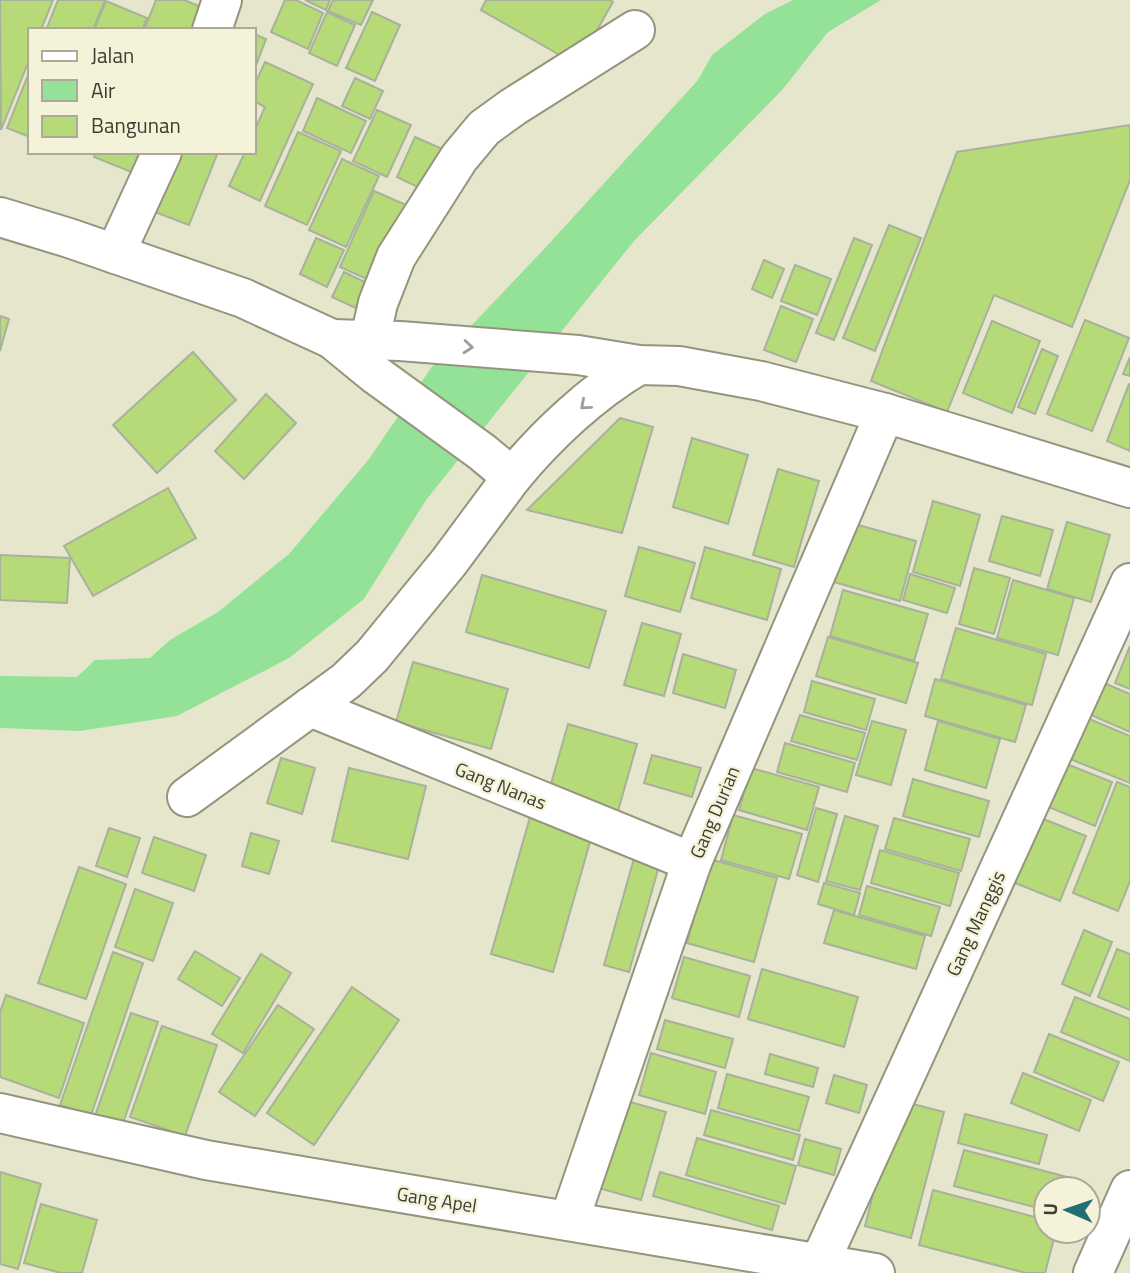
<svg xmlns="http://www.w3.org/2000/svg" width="1130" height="1273" font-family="'Titillium Web',sans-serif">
  <rect width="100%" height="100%" fill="#e6e6cd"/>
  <polygon fill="#93e297" points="793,0 881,0 828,32 783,89 634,241 426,500 364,599 289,658 177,716 80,731 0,728 0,676 77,677 95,660 150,658 170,640 218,612 289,554 369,459 431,368 547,246 698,80 712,55 765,14"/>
  <g fill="#b7da79" stroke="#a8b19b" stroke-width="2">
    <polygon points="0,0 53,0 41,30 30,30 30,58 1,130"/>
    <polygon points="58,0 105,0 93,30 46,30"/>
    <polygon points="156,0 184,0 212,11 205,30 144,30"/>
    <polygon points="285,0 296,0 323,13 308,49 271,32"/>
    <polygon points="305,0 330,0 326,10"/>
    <polygon points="333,0 373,0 361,25 328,11"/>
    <polygon points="486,0 610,0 613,2 577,65 481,10"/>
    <polygon points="106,1 147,18 142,30 94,30"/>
    <polygon points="327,12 355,25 337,66 309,53"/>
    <polygon points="372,12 400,25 375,81 346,68"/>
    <polygon points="254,34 266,39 254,71"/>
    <polygon points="265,62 313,84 260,201 229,186 245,152 254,152 254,132 265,107 254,101 254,86"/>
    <polygon points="30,70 30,137 7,128"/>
    <polygon points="355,78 383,91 370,119 342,106"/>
    <polygon points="317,98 366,121 351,153 303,131"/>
    <polygon points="377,110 411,125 387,177 353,161"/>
    <polygon points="1130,125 1130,180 1072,327 994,295 947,412 871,381 957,152"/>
    <polygon points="298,132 341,151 307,225 265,206"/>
    <polygon points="415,137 447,151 428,192 397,177"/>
    <polygon points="96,152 156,152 146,178 94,157"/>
    <polygon points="167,152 218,152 189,225 144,208"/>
    <polygon points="342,159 379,176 346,247 309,230"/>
    <polygon points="374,191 413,208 378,284 340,267"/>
    <polygon points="889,225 921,238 875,351 843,338"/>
    <polygon points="316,238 344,250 327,287 300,274"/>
    <polygon points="854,238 872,245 834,340 816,333"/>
    <polygon points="764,260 784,269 772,298 752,289"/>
    <polygon points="795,265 831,279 817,315 781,301"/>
    <polygon points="344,272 373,286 362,311 332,297"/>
    <polygon points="781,306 813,319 796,362 764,350"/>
    <polygon points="0,316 9,319 0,351"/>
    <polygon points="1085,320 1129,338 1092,431 1047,414"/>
    <polygon points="992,321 1040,341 1012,413 963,393"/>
    <polygon points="1042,349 1058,356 1035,414 1018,407"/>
    <polygon points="193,352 236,400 157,473 113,425"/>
    <polygon points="1130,357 1130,376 1123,374"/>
    <polygon points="1129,384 1130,384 1130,451 1107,441"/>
    <polygon points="266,394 296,423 244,479 215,451"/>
    <polygon points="620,418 653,427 622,533 527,510"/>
    <polygon points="692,438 748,455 728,524 673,507"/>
    <polygon points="778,469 819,481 794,567 753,555"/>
    <polygon points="168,488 196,538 93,596 64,546"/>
    <polygon points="933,501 980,515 960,586 913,572"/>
    <polygon points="1002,516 1053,530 1040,576 989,561"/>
    <polygon points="1067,522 1110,535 1091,602 1047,589"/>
    <polygon points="851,523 916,541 900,601 834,582"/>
    <polygon points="639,547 695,563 680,612 625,596"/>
    <polygon points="705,547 781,569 767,620 691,598"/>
    <polygon points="0,555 70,558 67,603 0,600"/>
    <polygon points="974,568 1010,578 994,634 959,624"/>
    <polygon points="910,574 955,588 947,613 903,600"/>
    <polygon points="482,575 606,611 589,668 466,632"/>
    <polygon points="1013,580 1074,598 1058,655 997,638"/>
    <polygon points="843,590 928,614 914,661 830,636"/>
    <polygon points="642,623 681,634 664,696 624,685"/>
    <polygon points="956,628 1046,654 1032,705 941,679"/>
    <polygon points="828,637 918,663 906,703 816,676"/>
    <polygon points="1130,646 1130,689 1115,683"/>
    <polygon points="683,654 736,670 725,708 673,693"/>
    <polygon points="413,662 508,689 491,749 396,722"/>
    <polygon points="935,679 1026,705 1015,742 925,716"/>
    <polygon points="812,681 875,699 866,730 804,712"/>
    <polygon points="1104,683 1130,694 1130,732 1091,715"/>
    <polygon points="800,715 865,733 857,760 791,741"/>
    <polygon points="1087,718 1130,736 1130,783 1070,759"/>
    <polygon points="872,721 906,730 891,785 856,775"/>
    <polygon points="938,721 1000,739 986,788 925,770"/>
    <polygon points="568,724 637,744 618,811 549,791"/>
    <polygon points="785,743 855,763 847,792 777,772"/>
    <polygon points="652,755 701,768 692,797 644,783"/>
    <polygon points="281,758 315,768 302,814 267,803"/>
    <polygon points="1064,763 1112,782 1095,826 1046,806"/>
    <polygon points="349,768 426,786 408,859 332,841"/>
    <polygon points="751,768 819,787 807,830 739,810"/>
    <polygon points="913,779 989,801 979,837 903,816"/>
    <polygon points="1117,782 1130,787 1130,881 1118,911 1073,893"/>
    <polygon points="816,808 837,814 818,882 797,875"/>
    <polygon points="532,810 594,828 553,972 491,954"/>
    <polygon points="733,815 802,834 789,879 721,860"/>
    <polygon points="845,816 878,826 860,890 826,881"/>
    <polygon points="1036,816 1086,836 1060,901 1010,881"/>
    <polygon points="894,818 970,839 961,871 885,849"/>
    <polygon points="109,828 140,838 127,877 96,866"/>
    <polygon points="251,833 279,841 269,874 242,866"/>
    <polygon points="154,837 206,855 194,891 142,873"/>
    <polygon points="880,850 959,873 950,906 871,883"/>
    <polygon points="636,851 661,859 629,972 604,965"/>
    <polygon points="710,859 777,878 754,962 687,943"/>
    <polygon points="79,867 126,884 86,999 38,983"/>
    <polygon points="824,883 860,893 854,915 818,904"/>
    <polygon points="867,886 940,907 931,936 859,915"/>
    <polygon points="135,889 173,903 153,961 115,947"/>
    <polygon points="834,910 925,936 916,969 824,943"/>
    <polygon points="1084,930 1112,942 1090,996 1062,984"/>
    <polygon points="1117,949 1130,954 1130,1010 1098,997"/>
    <polygon points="195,951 240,978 222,1006 178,979"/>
    <polygon points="113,952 143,963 91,1115 60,1105"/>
    <polygon points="261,954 291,973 243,1053 212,1034"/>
    <polygon points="684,957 750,976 739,1017 672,998"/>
    <polygon points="762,969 858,997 844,1047 748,1019"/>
    <polygon points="352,987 399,1020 314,1145 267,1113"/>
    <polygon points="6,995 84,1023 59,1098 0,1077 0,1012"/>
    <polygon points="1075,997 1130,1019 1130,1061 1061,1032"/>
    <polygon points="278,1005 314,1029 255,1116 219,1092"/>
    <polygon points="131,1013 158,1022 122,1126 95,1116"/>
    <polygon points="665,1020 733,1039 725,1068 657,1049"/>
    <polygon points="162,1026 217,1045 185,1136 130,1117"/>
    <polygon points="1049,1034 1119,1062 1103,1101 1034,1072"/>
    <polygon points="651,1053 716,1072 705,1114 639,1095"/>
    <polygon points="770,1054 818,1068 813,1087 765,1074"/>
    <polygon points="1023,1073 1091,1100 1079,1131 1011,1103"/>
    <polygon points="727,1074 809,1097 799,1131 718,1108"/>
    <polygon points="834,1075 867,1085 859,1113 826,1103"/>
    <polygon points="623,1100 666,1112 641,1200 599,1188"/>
    <polygon points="897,1100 944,1112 911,1238 865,1226"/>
    <polygon points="711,1110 800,1135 793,1160 704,1135"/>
    <polygon points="965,1114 1047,1135 1039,1164 958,1143"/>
    <polygon points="697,1138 796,1166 785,1204 686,1175"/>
    <polygon points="805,1139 841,1149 834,1175 798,1165"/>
    <polygon points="964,1150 1071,1178 1069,1189 1046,1189 1046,1210 954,1186"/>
    <polygon points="0,1172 41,1184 18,1269 0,1264"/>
    <polygon points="660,1172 779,1206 772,1230 653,1196"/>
    <polygon points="933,1190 1046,1220 1046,1231 1056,1231 1045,1273 1026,1273 919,1245"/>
    <polygon points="41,1204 97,1220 82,1273 61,1273 24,1263"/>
  </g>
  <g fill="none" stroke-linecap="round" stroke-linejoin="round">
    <g stroke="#95947e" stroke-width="42">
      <g id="street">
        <polyline points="212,30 222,0"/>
        <path d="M 0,217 L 69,238 L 243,298 L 332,339 L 376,375 L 482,452 L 512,477 C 546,436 592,392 639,365"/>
        <polyline points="115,254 162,152"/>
        <polyline points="332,339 400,341 578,355 639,365 679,366 761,381 885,413 1130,488"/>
        <polyline points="364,365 378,303 396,257 459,158 484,128 513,107 635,30"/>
        <polyline points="310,707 692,862"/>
        <polyline points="187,797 346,681 372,656 449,562 512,477"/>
        <polyline points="0,1113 206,1160 875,1273"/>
        <polyline points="569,1221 692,862 885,413"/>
        <polyline points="815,1273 1130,583"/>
        <polyline points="1093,1273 1130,1190"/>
      </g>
    </g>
    <use href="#street" stroke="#fff" stroke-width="38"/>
  </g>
  <defs><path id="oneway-chevron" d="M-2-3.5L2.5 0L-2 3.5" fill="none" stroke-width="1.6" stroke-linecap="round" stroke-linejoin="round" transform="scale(1.75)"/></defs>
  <g stroke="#9e9e99">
    <use href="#oneway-chevron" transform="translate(468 347) rotate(5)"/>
    <use href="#oneway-chevron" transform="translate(585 405) rotate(139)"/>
  </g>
  <g text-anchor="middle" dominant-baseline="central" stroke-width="5" stroke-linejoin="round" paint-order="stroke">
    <g font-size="19" fill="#3d3d33" stroke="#f4f3da">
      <text transform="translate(501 785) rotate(22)">Gang Nanas</text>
      <text transform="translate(714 812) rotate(-67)">Gang Durian</text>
      <text transform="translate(975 923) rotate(-65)">Gang Manggis</text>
      <text transform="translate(437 1199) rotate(9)">Gang Apel</text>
    </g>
  </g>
  <rect x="28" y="28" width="228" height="126" fill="#f4f3da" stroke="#abaa97" stroke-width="2"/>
  <rect x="42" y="51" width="35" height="10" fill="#ffffff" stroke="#abaa97" stroke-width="2"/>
  <text x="91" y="63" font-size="21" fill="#3d3d33">Jalan</text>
  <rect x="42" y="80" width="35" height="21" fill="#93e297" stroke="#abaa97" stroke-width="2"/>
  <text x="91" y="98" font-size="21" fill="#3d3d33">Air</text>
  <rect x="42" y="116" width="35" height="21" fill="#b7da79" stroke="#abaa97" stroke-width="2"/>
  <text x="91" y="133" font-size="21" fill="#3d3d33">Bangunan</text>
  <g transform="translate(1067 1210) rotate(272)"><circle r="33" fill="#f4f3da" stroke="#abaa97" stroke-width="2"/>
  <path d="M0-5L12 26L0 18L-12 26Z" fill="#236d75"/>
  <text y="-10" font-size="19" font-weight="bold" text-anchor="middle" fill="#3d3d33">U</text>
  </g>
</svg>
